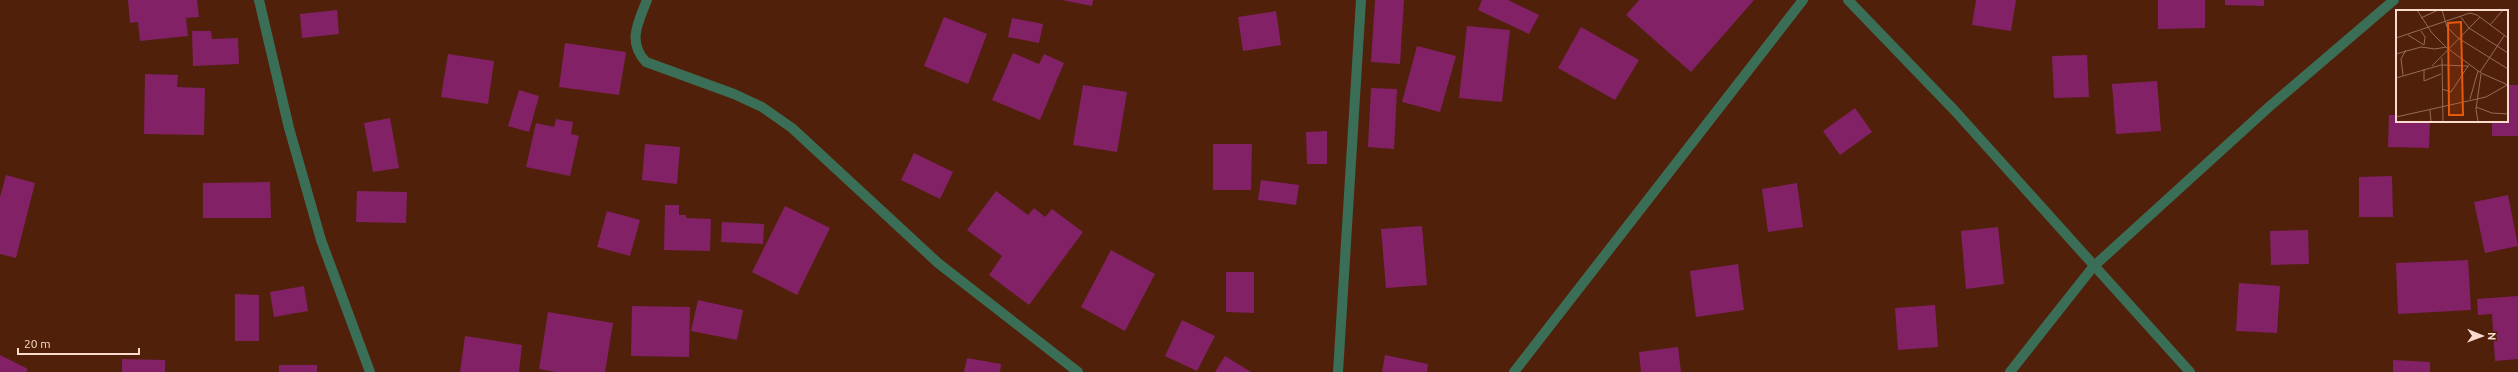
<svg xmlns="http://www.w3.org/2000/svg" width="2518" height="372" font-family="Ubuntu,sans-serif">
  <rect width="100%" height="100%" fill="#50200b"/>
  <g fill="#822165">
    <polygon points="128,0 197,0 199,17 186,18 188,36 140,41 138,22 130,23"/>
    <polygon points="1062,0 1093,0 1092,6"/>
    <polygon points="1375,0 1404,0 1400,64 1371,62"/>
    <polygon points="1482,0 1508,0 1539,15 1529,34 1478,10"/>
    <polygon points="1639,0 1754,0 1691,72 1626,15"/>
    <polygon points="1976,0 2016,0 2011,31 1972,25"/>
    <polygon points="2158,0 2205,0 2205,28 2158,29"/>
    <polygon points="2225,0 2264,0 2264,6 2225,5"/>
    <polygon points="337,10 339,34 302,38 300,14"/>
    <polygon points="1276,11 1281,45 1243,51 1238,17"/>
    <polygon points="944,17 987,34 968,84 924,66"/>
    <polygon points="1012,18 1043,24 1039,43 1008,37"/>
    <polygon points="1467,26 1510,30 1502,102 1459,98"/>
    <polygon points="1581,27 1639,60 1615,100 1558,68"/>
    <polygon points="192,31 211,31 212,39 238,38 239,64 193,66"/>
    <polygon points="565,43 626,52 619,95 559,87"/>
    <polygon points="1417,46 1456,56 1440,112 1402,102"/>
    <polygon points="1013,53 1039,64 1044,54 1064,63 1040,120 992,100"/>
    <polygon points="448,54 494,61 488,104 441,97"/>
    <polygon points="2087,55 2089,97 2054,98 2052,56"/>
    <polygon points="145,74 178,75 177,87 205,88 204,135 144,134"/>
    <polygon points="2157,81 2161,131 2116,134 2112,84"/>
    <polygon points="1083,85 1127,92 1117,152 1073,145"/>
    <polygon points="2507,85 2518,85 2518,136 2492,136 2492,121 2507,121"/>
    <polygon points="1371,88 1397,89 1394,149 1368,147"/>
    <polygon points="519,90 539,96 529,132 508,126"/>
    <polygon points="1855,108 1872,132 1840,155 1823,131"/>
    <polygon points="2389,115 2397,115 2397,121 2430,121 2429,148 2388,147"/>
    <polygon points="390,118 399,168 373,172 364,123"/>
    <polygon points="556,119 573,122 571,134 579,136 570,176 526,167 536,123 554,127"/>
    <polygon points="1327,131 1327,164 1307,164 1306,132"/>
    <polygon points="645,144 680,147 677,184 642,180"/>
    <polygon points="1213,144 1252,144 1251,190 1213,190"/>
    <polygon points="914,153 953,172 940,199 901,180"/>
    <polygon points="6,175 35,183 16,258 0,254 0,197"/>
    <polygon points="2392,176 2393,217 2359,217 2359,177"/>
    <polygon points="1261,180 1299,185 1296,205 1258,200"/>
    <polygon points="270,182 271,218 203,218 203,183"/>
    <polygon points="1797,183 1803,227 1768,232 1762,189"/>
    <polygon points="357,191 407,192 406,223 356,222"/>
    <polygon points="996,191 1028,215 1034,208 1045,217 1052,209 1083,232 1029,305 989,275 1002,256 967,230"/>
    <polygon points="2508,195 2518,246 2485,253 2474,202"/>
    <polygon points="665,205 679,205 679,215 686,215 686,218 711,219 710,251 664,250"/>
    <polygon points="785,206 830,228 797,295 752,272"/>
    <polygon points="607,211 640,220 630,256 597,247"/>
    <polygon points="722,222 764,224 763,244 721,242"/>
    <polygon points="1422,226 1427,285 1386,288 1381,229"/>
    <polygon points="1998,227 2004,284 1966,289 1961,231"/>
    <polygon points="2308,230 2309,264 2271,265 2270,231"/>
    <polygon points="1111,250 1155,274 1125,331 1081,307"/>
    <polygon points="2468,260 2471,310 2398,314 2396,263"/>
    <polygon points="1738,264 1744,310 1696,317 1690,271"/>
    <polygon points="1226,272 1254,272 1254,313 1226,312"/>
    <polygon points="2239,283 2280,286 2277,333 2236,331"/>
    <polygon points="304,286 308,311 274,317 270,292"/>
    <polygon points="235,294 259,295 259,341 235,341"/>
    <polygon points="2518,296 2518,359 2495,361 2492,314 2478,315 2477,299"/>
    <polygon points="698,300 743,310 737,340 691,331"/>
    <polygon points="1935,305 1938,347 1898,350 1895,308"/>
    <polygon points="632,306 690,307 689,357 631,356"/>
    <polygon points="548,312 613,323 605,372 556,372 539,369"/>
    <polygon points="1182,320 1215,336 1197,371 1165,356"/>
    <polygon points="465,336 522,345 519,372 460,372"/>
    <polygon points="1678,347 1681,372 1641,372 1639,352"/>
    <polygon points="0,355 28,369 26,372 0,372"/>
    <polygon points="1385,355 1428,364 1427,372 1382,372"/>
    <polygon points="1225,356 1251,372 1215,372"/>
    <polygon points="967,358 1001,364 1000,372 964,372"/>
    <polygon points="122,359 165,360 165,372 122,372"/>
    <polygon points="2393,360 2430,362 2430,372 2393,372"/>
    <rect x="279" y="365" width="38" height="7"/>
  </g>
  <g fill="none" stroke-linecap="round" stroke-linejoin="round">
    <g stroke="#3b6e56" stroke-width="10">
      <polyline points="259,0 289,128 321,240 370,372"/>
      <path d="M 647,0 C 638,23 627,42 646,62 L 734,94 L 762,107 L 792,128 L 938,263 L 1078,372"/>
      <polyline points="1848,0 1955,111 2190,372"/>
      <polyline points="1338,372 1361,0"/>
      <polyline points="1514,372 1803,0"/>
      <polyline points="2010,372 2093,267 2270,106 2394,0"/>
    </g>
  </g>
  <g transform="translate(2396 10)">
    <rect width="112" height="112" fill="#50200b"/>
    <path fill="none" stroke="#946b59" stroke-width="1" d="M 21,0 L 36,23 L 51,38 L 85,63 L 112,75M 46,0 L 51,17 L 62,28 L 112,59M 64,6 L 73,18 L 112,43M 25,8 L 42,0M 94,15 L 107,0M 25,21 L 29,27 L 28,35M 12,25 L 28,35M 0,28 L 74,3 L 81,5 L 112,28M 0,44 L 25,37 L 39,39 L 50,37M 46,48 L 47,112M 36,56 L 84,7M 28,59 L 28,71 L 45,64M 84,62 L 108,26M 7,65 L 5,49 L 10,40M 0,68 L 45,55 L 73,56M 46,79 L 55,82 L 72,56M 74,89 L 82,61M 80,97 L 96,103 L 112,104M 34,100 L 35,112M 0,107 L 90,87 L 111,75M 82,112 L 80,99 L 85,64"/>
    <path fill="#e8590c" fill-opacity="0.15" stroke="#e8590c" stroke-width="2" d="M 65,12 L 67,105 L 53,105 L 52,13 Z"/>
    <rect width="112" height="112" fill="none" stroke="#fbdbce" stroke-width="2"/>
  </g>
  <g transform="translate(2482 336) rotate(91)" stroke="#50200b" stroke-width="3" paint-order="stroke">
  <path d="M0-3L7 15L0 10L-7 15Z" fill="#fbdbce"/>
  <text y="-6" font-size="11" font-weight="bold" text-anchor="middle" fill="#fbdbce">N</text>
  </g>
  <path d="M18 348v6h121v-6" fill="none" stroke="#fbdbce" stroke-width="2"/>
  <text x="24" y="348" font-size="12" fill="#fbdbce" stroke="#50200b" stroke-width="3" paint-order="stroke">20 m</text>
</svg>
